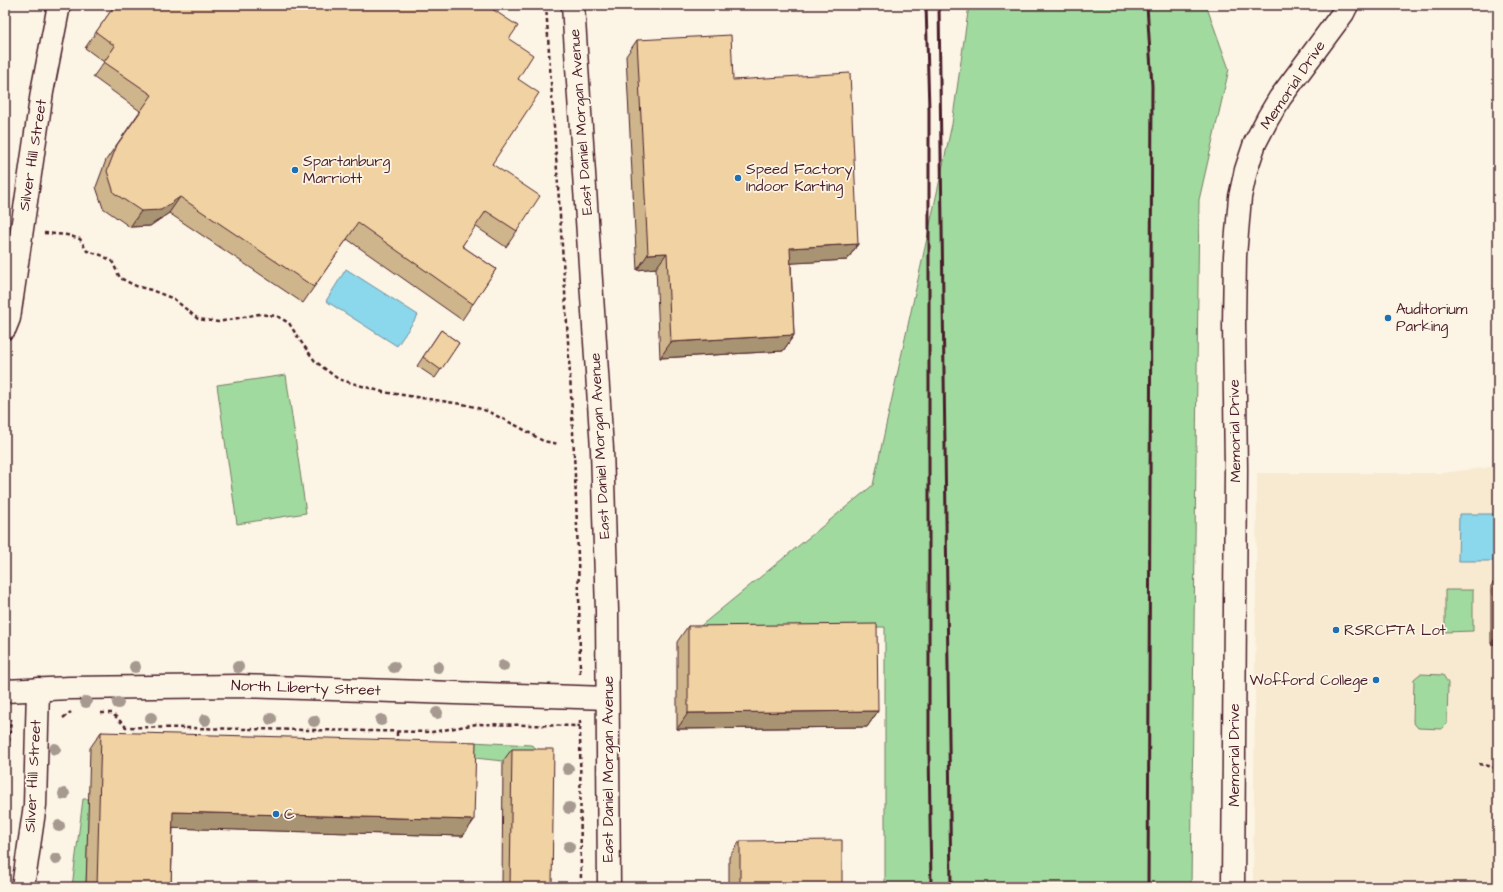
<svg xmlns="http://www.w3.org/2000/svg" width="1503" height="892" font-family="'Architects Daughter',sans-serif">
  <rect width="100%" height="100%" fill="#fcf5e5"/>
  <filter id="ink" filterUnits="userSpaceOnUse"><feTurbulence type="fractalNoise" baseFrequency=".025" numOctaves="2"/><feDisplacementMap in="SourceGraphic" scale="8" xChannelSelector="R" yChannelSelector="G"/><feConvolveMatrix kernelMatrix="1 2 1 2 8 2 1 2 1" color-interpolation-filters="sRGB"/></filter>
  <g filter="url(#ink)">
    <polygon fill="#f8ead1" points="1498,466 1498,887 1253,887 1257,473 1441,473"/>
    <g fill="#a1da9f" stroke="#767c65">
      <polygon points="969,5 1206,5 1229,69 1199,200 1191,887 885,887 885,627 698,628 873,485 952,124"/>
      <polygon points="286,375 306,513 237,524 217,385"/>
      <polygon points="1445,590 1473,590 1473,631 1445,632"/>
      <polygon points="1420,674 1443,675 1448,683 1447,724 1442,729 1418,728 1413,722 1414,679"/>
      <polygon points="451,741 531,745 536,748 536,761 503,761 465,757 447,744"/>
      <polygon points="83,799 89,799 86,887 72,887"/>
    </g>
    <g fill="#8bd7eb" stroke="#718d9e">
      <polygon points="346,269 418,315 397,346 326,301"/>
      <polygon points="1459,514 1495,514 1495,561 1458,561"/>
    </g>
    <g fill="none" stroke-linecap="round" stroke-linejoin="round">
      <g stroke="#4a1f2b" stroke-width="25">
        <g id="minor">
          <polyline points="5,328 9,318 42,92 59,5"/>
          <polyline points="5,691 70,688 240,686 607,698"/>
          <polyline points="23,887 35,805 38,689"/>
          <polyline points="1233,887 1236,469 1234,325 1235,256 1240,197 1246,170 1255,143 1268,118 1280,98 1343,13 1347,5"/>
        </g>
      </g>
      <g stroke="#4a1f2b" stroke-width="25">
        <polyline id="major" points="573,5 602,449 607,611 609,887"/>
      </g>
      <g stroke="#4a1f2b" stroke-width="2.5" stroke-dasharray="4 3" stroke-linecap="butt">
        <path d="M 546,5 C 560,228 579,450 580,673"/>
        <polyline points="44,233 67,235 80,239 87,251 101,255 112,261 120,278 136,286 151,290 174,299 198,319 218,322 259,314 277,316 289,323 299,339 315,361 338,379 383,392 468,405 487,411 521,428 543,441 559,444"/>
        <polyline points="101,713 112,713 126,727 432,732 477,724 580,726"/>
        <polyline points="63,718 71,712"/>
        <polyline points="580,720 581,887"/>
        <polyline points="397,732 397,742"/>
        <polyline points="1479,764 1498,768"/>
        <polyline points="5,776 6,775 11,719"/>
      </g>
      <use href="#minor" stroke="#fcf5e5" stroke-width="22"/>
      <use href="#major" stroke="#fcf5e5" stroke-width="22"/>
      <g stroke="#4a1f2b" stroke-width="3">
        <polyline points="926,5 929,110 929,748 931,887"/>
        <polyline points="939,5 951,887"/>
        <polyline points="1147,5 1152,86 1148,887"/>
      </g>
    </g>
    <g fill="#a6998f">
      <circle cx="503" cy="666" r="6"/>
      <circle cx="135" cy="667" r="6"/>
      <circle cx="238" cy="667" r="6"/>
      <circle cx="394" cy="667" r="6"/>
      <circle cx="438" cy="667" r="6"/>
      <circle cx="86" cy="702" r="6"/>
      <circle cx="118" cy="703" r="6"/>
      <circle cx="437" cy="713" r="6"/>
      <circle cx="151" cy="718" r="6"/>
      <circle cx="271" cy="719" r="6"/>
      <circle cx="205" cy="720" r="6"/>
      <circle cx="381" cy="720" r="6"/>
      <circle cx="314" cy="721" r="6"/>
      <circle cx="55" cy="749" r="6"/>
      <circle cx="568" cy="769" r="6"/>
      <circle cx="64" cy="794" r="6"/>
      <circle cx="569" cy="808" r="6"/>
      <circle cx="59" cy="826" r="6"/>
      <circle cx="569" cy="847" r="6"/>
      <circle cx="56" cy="859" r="6"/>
    </g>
    <g fill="#ceb58c" stroke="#4a1f2b">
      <polygon points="115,5 509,39 518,79 492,164 517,231 506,247 475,226 462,246 496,269 462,320 347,239 303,303 169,213 150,226 130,227 103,208 96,187 106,160 140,111 93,77 104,62 85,48"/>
      <polygon points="637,40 733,80 858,244 847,260 791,263 794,335 783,351 660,358 656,268 637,270 626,56"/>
      <polygon points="441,330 459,343 435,378 417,366"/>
      <polygon points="1498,576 1498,644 1491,644 1491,586"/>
      <polygon points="688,626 878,711 867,727 677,729 677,642"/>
      <polygon points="101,732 474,820 463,836 173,828 171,887 86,887 90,748"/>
      <polygon points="512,749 552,887 502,887 503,761"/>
      <polygon points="740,841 842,887 729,887 729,857"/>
    </g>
    <g fill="#a89372" stroke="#4a1f2b">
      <polygon points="180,197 169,213 150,226 130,227 141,211"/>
      <polygon points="858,244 847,260 779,264 790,248"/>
      <polygon points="667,253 656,268 637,270 648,254"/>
      <polygon points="794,335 783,351 660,358 671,342"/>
      <polygon points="1498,634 1498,644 1491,644"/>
      <polygon points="878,711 867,727 677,729 688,713"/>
      <polygon points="173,812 474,820 463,836 162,828"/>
    </g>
    <g fill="#f0d2a3" stroke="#4a1f2b">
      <polygon points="115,5 486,5 518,26 509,39 533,55 518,79 539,93 492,164 540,196 517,231 486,211 462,246 496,269 473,304 358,223 314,287 180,197 161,210 141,211 114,193 107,171 117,145 152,95 104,62 115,46 96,32"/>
      <polygon points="731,35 733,80 850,73 858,244 790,248 794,335 671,342 667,253 648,254 637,40"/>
      <polygon points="441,330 459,343 441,370 423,357"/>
      <polygon points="877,624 878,711 688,713 688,626"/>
      <polygon points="101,732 476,742 474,820 173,812 171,887 97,887"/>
      <polygon points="512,749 554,749 552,887 510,887"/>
      <polygon points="842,840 842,887 740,887 740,841"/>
    </g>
  </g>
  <g fill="#1f6fb2" stroke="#fcf5e5" stroke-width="1.5">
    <circle cx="295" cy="170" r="4"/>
    <circle cx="738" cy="178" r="4"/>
    <circle cx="1388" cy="318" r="4"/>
    <circle cx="1336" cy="630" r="4"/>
    <circle cx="1376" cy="680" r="4"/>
    <circle cx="276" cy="814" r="4"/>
  </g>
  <g text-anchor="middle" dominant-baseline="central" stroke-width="3.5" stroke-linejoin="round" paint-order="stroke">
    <g font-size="15" fill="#4a1f2b" stroke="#fcf5e5">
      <text transform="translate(1293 85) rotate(-56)">Memorial Drive</text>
      <text transform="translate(581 122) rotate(-94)">East Daniel Morgan Avenue</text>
      <text transform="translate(33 155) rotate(-81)">Silver Hill Street</text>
      <text transform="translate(1235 431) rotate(-91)">Memorial Drive</text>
      <text transform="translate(600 446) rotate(-93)">East Daniel Morgan Avenue</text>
      <text transform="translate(306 688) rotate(2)">North Liberty Street</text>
      <text transform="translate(1234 755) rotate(-90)">Memorial Drive</text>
      <text transform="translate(608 769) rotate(-90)">East Daniel Morgan Avenue</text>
      <text transform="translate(33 776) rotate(-87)">Silver Hill Street</text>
    </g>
    <g font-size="15" fill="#4a1f2b" stroke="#fcf5e5" text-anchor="start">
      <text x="303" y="161">Spartanburg<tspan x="303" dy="17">Marriott</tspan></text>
      <text x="746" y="169">Speed Factory<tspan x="746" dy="17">Indoor Karting</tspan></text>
      <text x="1396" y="309">Auditorium<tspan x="1396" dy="17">Parking</tspan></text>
      <text x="1344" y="630">RSRCFTA Lot</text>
      <text x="1368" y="680" text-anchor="end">Wofford College</text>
      <text x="284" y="814">C</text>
    </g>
  </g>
  <rect width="1503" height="892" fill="none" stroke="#fcf5e5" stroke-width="20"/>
  <rect x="10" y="10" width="1483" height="872" fill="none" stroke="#4a1f2b" stroke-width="1.5" filter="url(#ink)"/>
</svg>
